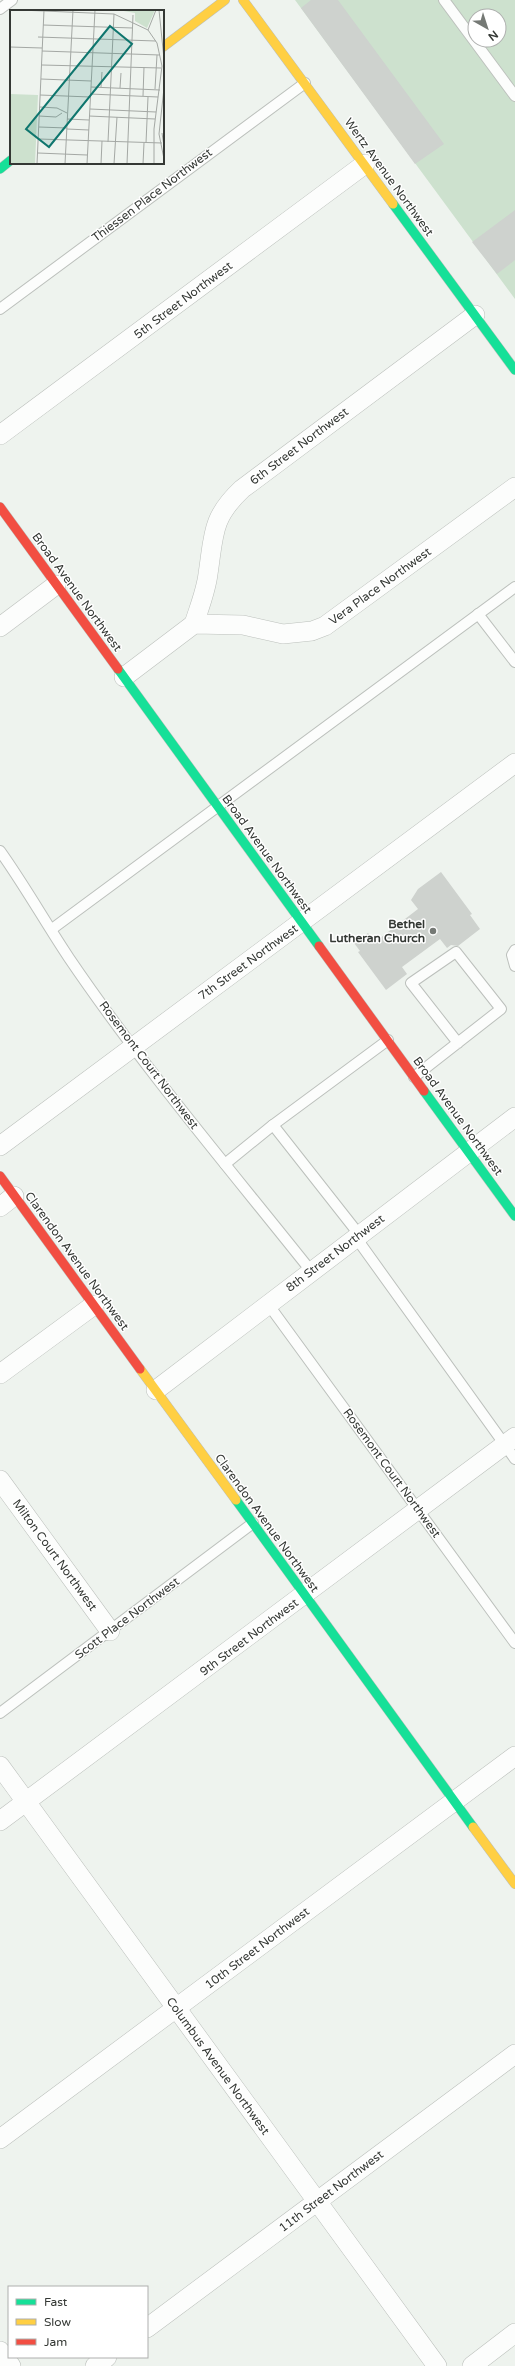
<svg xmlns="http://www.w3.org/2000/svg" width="515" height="2366" font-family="'Varela Round',sans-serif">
  <rect width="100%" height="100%" fill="#eef3ee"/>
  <path fill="#cde1ce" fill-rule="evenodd" d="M 295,0 L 515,0 L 515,299 ZM 475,16 L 499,16 L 499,40 L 475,40 Z"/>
  <g fill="#ced2ce">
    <polygon points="311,0 338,0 444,144 415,164 301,8"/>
    <polygon points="515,210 515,260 497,274 472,242"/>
    <polygon points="441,872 472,914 470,915 480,929 458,946 451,945 447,948 440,939 402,967 407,974 386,990 358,952 360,951 354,943 368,933 375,942 418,909 411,900 418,889"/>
  </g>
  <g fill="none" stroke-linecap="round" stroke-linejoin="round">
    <g stroke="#bcc0bc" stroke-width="12">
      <g id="lane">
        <polyline points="444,0 515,96"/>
        <polyline points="0,9 12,0"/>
        <polyline points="0,309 305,83"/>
        <polyline points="478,614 515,662"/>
        <path d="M 0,851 C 25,886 45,922 69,958 C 143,1067 229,1168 311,1271"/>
        <polyline points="52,929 515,587"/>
        <polyline points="515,950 512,955 515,966"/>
        <polyline points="414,1077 501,1009 456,952 411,983 458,1043"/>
        <polyline points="273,1125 354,1228 362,1246 515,1459"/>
        <polyline points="225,1164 273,1125 388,1040"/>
        <polyline points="268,1304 515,1643"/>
        <polyline points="0,1713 253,1523"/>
      </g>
    </g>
    <g stroke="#bcc0bc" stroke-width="20">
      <g id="street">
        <polyline points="0,435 365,164"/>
        <path d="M 194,624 C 199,608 206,591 208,574 C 214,535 211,518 242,489 L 475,315"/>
        <polyline points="0,627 56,585"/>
        <polyline points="124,677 194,624 243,625 283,634 312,631 325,626 515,487"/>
        <polyline points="0,1146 515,763"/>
        <polyline points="0,1207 14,1196"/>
        <polyline points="0,1374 94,1305"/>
        <polyline points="156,1390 515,1117"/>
        <polyline points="0,1480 110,1631"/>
        <polyline points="0,1766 437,2366"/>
        <polyline points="0,1821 515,1437"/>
        <polyline points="0,2139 515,1756"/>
        <polyline points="147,2328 515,2054"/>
        <polyline points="0,2351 11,2366"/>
        <polyline points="95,2366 107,2357"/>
        <polyline points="472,2366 515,2333"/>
      </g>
    </g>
    <g stroke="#bcc0bc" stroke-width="10">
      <g id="fast">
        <polyline points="0,169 11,160"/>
        <polyline points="393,204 515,370"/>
        <polyline points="118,669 319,946"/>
        <polyline points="424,1091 515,1216"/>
        <polyline points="236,1500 473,1827"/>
      </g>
    </g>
    <g stroke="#bcc0bc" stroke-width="10">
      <g id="slow">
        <polyline points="243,0 393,204"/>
        <polyline points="163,47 225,0"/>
        <polyline points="140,1369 236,1500"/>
        <polyline points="473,1827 515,1884"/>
      </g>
    </g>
    <g stroke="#bcc0bc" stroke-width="10">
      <g id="jam">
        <polyline points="0,507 118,669"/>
        <polyline points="319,946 424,1091"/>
        <polyline points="0,1176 140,1369"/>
      </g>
    </g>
    <use href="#lane" stroke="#fcfdfc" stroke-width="10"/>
    <use href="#street" stroke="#fcfdfc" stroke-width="19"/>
    <use href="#fast" stroke="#16e098" stroke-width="9"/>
    <use href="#slow" stroke="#ffcf43" stroke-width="9"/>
    <use href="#jam" stroke="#f24e42" stroke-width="9"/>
  </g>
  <circle fill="#757975" stroke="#fff" stroke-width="1.5" cx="433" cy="931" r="4"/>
  <g text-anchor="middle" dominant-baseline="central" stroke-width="3" stroke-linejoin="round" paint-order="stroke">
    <g font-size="12" fill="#343834" stroke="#fff">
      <text transform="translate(389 177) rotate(54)">Wertz Avenue Northwest</text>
      <text transform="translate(152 195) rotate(-37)">Thiessen Place Northwest</text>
      <text transform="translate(183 300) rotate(-37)">5th Street Northwest</text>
      <text transform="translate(299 446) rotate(-37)">6th Street Northwest</text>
      <text transform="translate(380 586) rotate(-36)">Vera Place Northwest</text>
      <text transform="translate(77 592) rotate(54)">Broad Avenue Northwest</text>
      <text transform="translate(267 854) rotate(54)">Broad Avenue Northwest</text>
      <text transform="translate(248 962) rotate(-36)">7th Street Northwest</text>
      <text transform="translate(149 1065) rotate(53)">Rosemont Court Northwest</text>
      <text transform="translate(458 1116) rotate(54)">Broad Avenue Northwest</text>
      <text transform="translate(335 1253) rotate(-37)">8th Street Northwest</text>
      <text transform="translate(77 1261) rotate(54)">Clarendon Avenue Northwest</text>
      <text transform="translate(392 1473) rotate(54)">Rosemont Court Northwest</text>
      <text transform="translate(267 1523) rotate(54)">Clarendon Avenue Northwest</text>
      <text transform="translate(55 1555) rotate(54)">Milton Court Northwest</text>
      <text transform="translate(127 1618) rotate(-37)">Scott Place Northwest</text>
      <text transform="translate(249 1637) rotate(-37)">9th Street Northwest</text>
      <text transform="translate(257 1948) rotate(-37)">10th Street Northwest</text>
      <text transform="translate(218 2066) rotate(54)">Columbus Avenue Northwest</text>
      <text transform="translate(331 2191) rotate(-37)">11th Street Northwest</text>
    </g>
    <g font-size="12" font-weight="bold" fill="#343834" stroke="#fff" text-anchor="end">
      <text x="425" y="924">Bethel<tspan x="425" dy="14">Lutheran Church</tspan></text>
    </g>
  </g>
  <g transform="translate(10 10)">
    <rect width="154" height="154" fill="#eef3ee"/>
    <path d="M 108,0 L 145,0 L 137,18 L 125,11 L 125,3 ZM 0,84 L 28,85 L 25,154 L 0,154 Z" fill="#cde1ce"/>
    <path fill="none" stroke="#a4a8a4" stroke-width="1" d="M 10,0 L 104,4 L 138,20M 149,0 L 154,49M 33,15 L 123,18M 28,27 L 146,31M 0,37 L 32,38M 32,41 L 150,45M 32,55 L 151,58M 31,69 L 81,71M 81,77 L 150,80M 91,77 L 92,62M 110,78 L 111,63M 154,78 L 149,124 L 154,149M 145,79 L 147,45M 80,84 L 148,87M 30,85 L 80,87M 133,86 L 134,57M 30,97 L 47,98 L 57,103M 80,99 L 146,102M 29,106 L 46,107 L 52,103M 79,106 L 145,109M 57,109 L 79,110M 29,117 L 57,118M 57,119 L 79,120M 152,123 L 154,136M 29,129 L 152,133M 98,132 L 104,4M 136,133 L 138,87M 28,143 L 77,145M 27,154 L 34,0M 55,154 L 63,0M 77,154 L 85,0M 91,154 L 92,131M 104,154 L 107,107M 117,154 L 123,5M 133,154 L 134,133M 144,154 L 144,119 L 152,56 L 147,33 L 138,20 L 146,0"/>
    <path fill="#0f766e" fill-opacity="0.15" stroke="#0f766e" stroke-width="2" d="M 100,16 L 122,34 L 39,137 L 16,119 Z"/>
    <rect width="154" height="154" fill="none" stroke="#343834" stroke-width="2"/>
  </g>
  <rect x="8" y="2286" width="140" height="72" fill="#ffffff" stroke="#aeafae"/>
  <rect x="16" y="2299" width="20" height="6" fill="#16e098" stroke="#aeafae"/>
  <text x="44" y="2306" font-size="12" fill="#343834">Fast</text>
  <rect x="16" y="2319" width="20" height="6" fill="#ffcf43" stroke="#aeafae"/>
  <text x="44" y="2326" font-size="12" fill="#343834">Slow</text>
  <rect x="16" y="2339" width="20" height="6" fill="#f24e42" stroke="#aeafae"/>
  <text x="44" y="2346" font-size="12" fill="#343834">Jam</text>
  <g transform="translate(487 28) rotate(141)"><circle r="19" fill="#ffffff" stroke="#aeafae"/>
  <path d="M0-3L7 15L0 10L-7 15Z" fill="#757975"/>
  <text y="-6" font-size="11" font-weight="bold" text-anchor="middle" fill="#343834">N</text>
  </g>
</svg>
